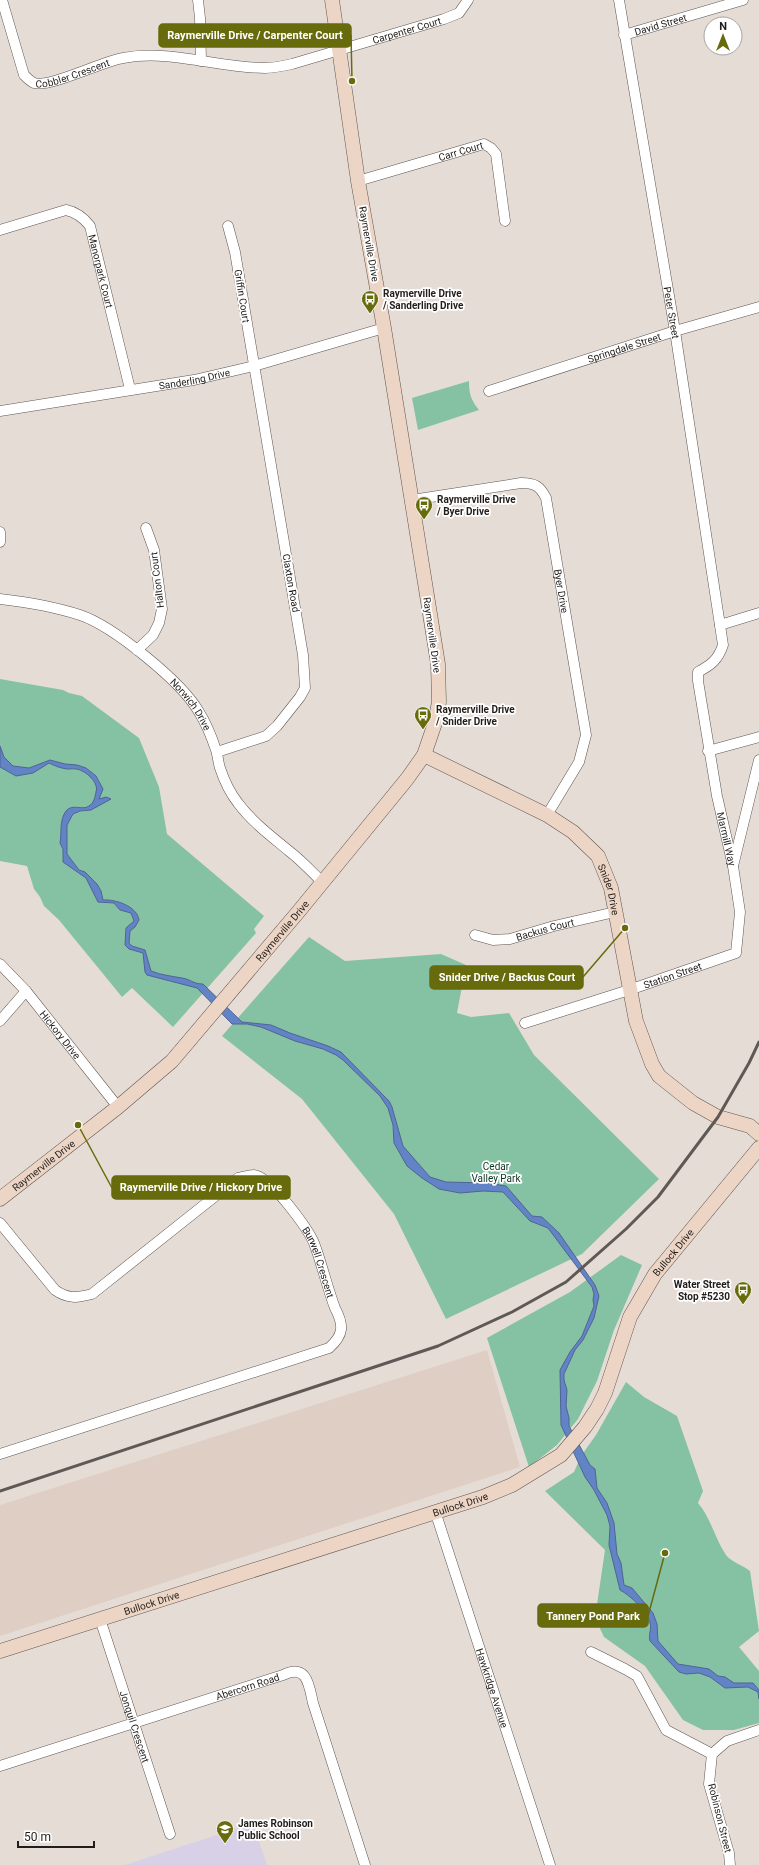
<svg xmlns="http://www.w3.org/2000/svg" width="759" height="1865" font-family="Roboto,sans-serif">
  <rect width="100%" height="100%" fill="#e6dcd6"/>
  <polygon fill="#dfcec4" points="487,1350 520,1467 0,1636 0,1505"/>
  <polygon fill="#d8d0e6" points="253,1823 267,1865 125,1865"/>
  <g fill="#85c2a3">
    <path d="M 469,381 C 469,394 471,400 479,410 L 418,430 L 412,398 Z"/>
    <polygon points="0,679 63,690 69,693 82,696 139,738 159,787 167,834 264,916 254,929 256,933 173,1027 132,988 122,997 59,920 44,906 40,897 34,889 27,866 0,861"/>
    <polygon points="309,937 345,961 441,954 466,965 457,1013 471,1017 509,1013 534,1055 659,1179 582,1254 446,1319 394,1214 302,1099 222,1036"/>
    <polygon points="621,1255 642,1265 614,1330 597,1381 578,1419 557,1445 529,1467 487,1338 570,1292"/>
    <path d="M 626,1382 L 644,1397 L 677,1416 L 703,1491 L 698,1503 C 711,1518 715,1539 726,1555 C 731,1562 743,1565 750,1571 L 759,1631 L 739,1647 L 759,1671 L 759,1723 L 734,1730 L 703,1730 L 683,1720 L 645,1666 L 604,1637 L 595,1618 L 605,1550 L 545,1491 L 574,1472 L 581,1456 L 596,1435 Z"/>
  </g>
  <path fill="#6383c7" stroke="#4f6493" d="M 0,746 L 4,757 L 13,766 L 29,768 L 50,760 L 65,764 L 77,765 L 86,768 L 96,776 L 103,789 L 99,799 L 106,797 L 111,799 L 91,810 L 80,811 L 73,814 L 67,825 L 67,854 L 79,870 L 85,872 L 97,884 L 101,891 L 103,900 C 115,899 137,906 139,920 L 135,927 L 130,931 L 129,943 L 132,946 L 145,950 L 151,971 C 161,975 171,976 182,978 C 190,979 193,984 203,984 L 242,1022 L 271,1025 L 290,1033 L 328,1046 L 341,1052 L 389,1101 L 392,1107 L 403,1146 L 430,1177 L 446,1182 L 487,1183 L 506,1186 L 532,1216 L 542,1217 L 559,1233 L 595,1285 L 599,1296 L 594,1318 L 583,1340 L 575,1350 L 564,1374 L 564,1380 L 567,1390 L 566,1406 L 569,1418 L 569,1426 L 590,1465 L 595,1469 L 597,1488 L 607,1503 L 614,1523 L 617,1554 L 621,1563 L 624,1585 L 632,1588 L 653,1613 L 657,1624 L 658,1641 L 678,1664 L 709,1669 L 718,1676 L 725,1677 L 734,1683 L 753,1683 L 759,1690 L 759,1699 L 758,1692 L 748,1687 L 725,1688 L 710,1677 L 699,1673 L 686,1674 L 679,1672 L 650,1641 C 648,1635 652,1629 650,1623 C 646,1610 631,1596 620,1590 L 609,1545 L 610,1526 L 607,1515 L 594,1490 L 585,1477 L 561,1425 L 560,1370 L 570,1352 L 582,1336 L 594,1306 L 593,1300 L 594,1294 L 592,1287 L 548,1228 L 530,1221 L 503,1192 L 483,1191 L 460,1193 L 439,1189 L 422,1178 L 407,1166 L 394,1143 L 393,1125 L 388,1108 L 380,1096 L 343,1060 L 336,1055 L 323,1049 L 295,1041 L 261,1027 L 247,1024 L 232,1024 L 197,988 L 147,975 L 145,972 L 143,953 L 129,949 L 125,945 L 126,928 L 134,921 L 131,913 L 120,910 L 114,903 L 98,902 L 86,878 L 63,862 L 63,849 L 60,843 C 62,832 59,821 66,811 C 72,803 83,811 89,806 C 94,803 95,797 96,792 C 99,784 89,774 82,771 C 77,768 72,769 67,769 C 60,768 55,766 49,763 L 33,773 L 16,776 L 0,767 Z"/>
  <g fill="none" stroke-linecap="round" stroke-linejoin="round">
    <g stroke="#5e5550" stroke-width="11">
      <g id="street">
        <path id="s1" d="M 2,0 L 24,75 C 27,78 30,81 34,83 C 50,88 103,61 123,58 C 171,49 218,68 265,68 C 274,68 283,66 292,64 L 444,19 L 459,13 L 468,0"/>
        <polyline points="198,0 200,18 201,61"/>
        <path id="s2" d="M 619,0 L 675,331 L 723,645 C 718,660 711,665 698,672 L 698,681 L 717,796 L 733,866"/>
        <path id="s3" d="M 624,35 L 743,0"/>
        <path id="s4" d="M 358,181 L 484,144 L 491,148 L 496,154 L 505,221"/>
        <path id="s5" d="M 0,230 L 66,210 C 76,212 83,217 90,226 L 130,389"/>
        <path id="s6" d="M 489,391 L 675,331 L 759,307"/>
        <path id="s7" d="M 0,411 L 194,380 L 254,366 L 384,328"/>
        <path id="s8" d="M 412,500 L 521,483 C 535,483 540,486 546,498 L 586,735 L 579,762 L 547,815"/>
        <polyline points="0,532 0,542"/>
        <path id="s9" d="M 0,599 C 26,602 55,607 80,615 C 113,626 182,682 199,712 C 206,723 212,738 216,750 C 218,756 218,762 220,768 C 224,780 230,793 238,803 C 252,822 271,836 289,851 C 301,860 311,871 322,882"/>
        <polyline points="720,625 759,613"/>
        <polyline points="137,650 153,635 159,623 162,609 154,550 146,528"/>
        <polyline points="708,751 759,737"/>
        <polyline points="217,752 266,736 277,726 300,697 305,688 303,655 235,252 228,226"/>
        <path id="s10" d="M 475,935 L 493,940 L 510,939 L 554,926 L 615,912"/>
        <path id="s11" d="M 0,964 L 26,991 L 118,1107"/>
        <polyline points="0,1021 26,991"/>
        <path id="s12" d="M 525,1023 L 629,990 L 736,953 L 740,912 L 733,866 L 759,760"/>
        <path id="s13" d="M 0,1223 L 55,1290 C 68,1299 77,1298 92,1294 L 238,1178 C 243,1177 249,1175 254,1175 C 270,1176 308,1229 314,1243 C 322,1264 327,1287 335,1308 C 344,1325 344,1335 329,1348 L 0,1454"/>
        <path id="s14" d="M 435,1511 L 550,1865"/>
        <path id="s15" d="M 100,1619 L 170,1834"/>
        <polyline points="591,1652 625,1669 637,1676 666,1730 712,1754"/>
        <path id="s16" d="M 0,1766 L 283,1675 C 307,1663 309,1685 313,1703 L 365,1865"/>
        <polyline points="730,1865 729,1853 709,1784 712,1754 727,1741 759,1730"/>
      </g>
    </g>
    <g stroke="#5e5550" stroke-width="15">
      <g id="secondary">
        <path id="s17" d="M 424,755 L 547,815 L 573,832 L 598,856 L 611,888 L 636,1021 L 652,1064 L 659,1076 L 693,1103 L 718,1117 L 750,1126 L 759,1134"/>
        <path id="s18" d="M 0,1199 L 118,1107 L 172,1061 L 299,911 L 407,779 L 424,755 L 435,723 L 439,702 L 438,664 L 384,328 L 358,181 L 332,0"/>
        <path id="s19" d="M 0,1651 L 483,1497 L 512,1485 L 561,1455 L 585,1427 L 597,1409 L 605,1393 L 630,1317 L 655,1274 L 759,1148"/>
      </g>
    </g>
    <use href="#street" stroke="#fff" stroke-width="10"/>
    <use href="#secondary" stroke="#edd5c5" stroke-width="14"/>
    <polyline stroke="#5f5955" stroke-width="3" points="0,1491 438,1346 512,1312 566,1282 626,1229 658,1197 718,1117 749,1063 759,1042"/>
  </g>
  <defs>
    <g id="bus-pin" transform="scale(0.9)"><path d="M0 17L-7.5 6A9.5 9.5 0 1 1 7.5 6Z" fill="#676b0c" stroke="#fff"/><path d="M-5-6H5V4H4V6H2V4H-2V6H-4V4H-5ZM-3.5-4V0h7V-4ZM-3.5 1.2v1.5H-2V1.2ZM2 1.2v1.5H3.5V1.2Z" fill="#fff"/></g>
    <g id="school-pin" transform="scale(0.9)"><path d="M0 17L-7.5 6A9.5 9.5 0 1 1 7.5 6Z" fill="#676b0c" stroke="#fff"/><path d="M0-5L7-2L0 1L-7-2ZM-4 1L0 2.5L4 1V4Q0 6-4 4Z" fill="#fff"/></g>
  </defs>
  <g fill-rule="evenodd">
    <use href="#bus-pin" x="370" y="299"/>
    <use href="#bus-pin" x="424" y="505"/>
    <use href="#bus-pin" x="423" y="715"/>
    <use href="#bus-pin" x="743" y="1290"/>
    <use href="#school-pin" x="225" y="1829"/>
  </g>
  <g text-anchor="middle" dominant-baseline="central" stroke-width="3.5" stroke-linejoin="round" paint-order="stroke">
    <g font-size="10" fill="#211d1b" stroke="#fff">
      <text stroke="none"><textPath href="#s3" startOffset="38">David Street</textPath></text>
      <text stroke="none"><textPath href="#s1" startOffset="474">Carpenter Court</textPath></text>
      <text stroke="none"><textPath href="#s1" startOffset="131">Cobbler Crescent</textPath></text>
      <text stroke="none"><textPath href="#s4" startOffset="107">Carr Court</textPath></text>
      <text transform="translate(369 244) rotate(80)">Raymerville Drive</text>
      <text stroke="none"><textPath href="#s5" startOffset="145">Manorpark Court</textPath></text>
      <text transform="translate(242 296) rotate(81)">Griffin Court</text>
      <text stroke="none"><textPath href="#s2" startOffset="317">Peter Street</textPath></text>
      <text stroke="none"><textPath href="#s6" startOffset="142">Springdale Street</textPath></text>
      <text stroke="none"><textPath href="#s7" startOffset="197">Sanderling Drive</textPath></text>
      <text transform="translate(157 580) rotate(-97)">Halton Court</text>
      <text transform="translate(291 583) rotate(80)">Claxton Road</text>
      <text stroke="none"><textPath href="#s8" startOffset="236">Byer Drive</textPath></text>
      <text transform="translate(432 635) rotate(82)">Raymerville Drive</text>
      <text stroke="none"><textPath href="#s9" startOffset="226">Norwich Drive</textPath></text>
      <text stroke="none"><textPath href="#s2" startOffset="861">Marmill Way</textPath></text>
      <text stroke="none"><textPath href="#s17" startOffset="238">Snider Drive</textPath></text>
      <text stroke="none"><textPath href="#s10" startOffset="72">Backus Court</textPath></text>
      <text stroke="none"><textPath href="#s18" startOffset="391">Raymerville Drive</textPath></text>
      <text stroke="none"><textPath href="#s12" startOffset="155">Station Street</textPath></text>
      <text stroke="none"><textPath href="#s11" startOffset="93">Hickory Drive</textPath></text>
      <text stroke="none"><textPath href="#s18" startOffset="55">Raymerville Drive</textPath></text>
      <text stroke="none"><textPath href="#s19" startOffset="830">Bullock Drive</textPath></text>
      <text stroke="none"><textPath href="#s13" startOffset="440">Burwell Crescent</textPath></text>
      <text stroke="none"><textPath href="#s19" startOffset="483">Bullock Drive</textPath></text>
      <text stroke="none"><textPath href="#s19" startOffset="159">Bullock Drive</textPath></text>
      <text stroke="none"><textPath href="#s16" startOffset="260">Abercorn Road</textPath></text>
      <text stroke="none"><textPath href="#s14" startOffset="186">Hawkridge Avenue</textPath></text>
      <text stroke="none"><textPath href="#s15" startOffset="113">Jonquil Crescent</textPath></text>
      <text transform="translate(720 1818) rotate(76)">Robinson Street</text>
    </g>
    <g font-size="10" font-weight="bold" fill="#211d1b" stroke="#fff" text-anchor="start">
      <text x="383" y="293">Raymerville Drive<tspan x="383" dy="12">/ Sanderling Drive</tspan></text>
      <text x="437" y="499">Raymerville Drive<tspan x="437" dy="12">/ Byer Drive</tspan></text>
      <text x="436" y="709">Raymerville Drive<tspan x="436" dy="12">/ Snider Drive</tspan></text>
      <text x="730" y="1284" text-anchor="end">Water Street<tspan x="730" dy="12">Stop #5230</tspan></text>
      <text x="238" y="1823">James Robinson<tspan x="238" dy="12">Public School</tspan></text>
    </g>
    <g font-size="10" fill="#093322" stroke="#fff">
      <text x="496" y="1166">Cedar<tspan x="496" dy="12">Valley Park</tspan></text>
    </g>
  </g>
  <path fill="none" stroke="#676b0c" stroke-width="1.5" d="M352 81L351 35M625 928L583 977M78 1125L112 1188M665 1553L648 1616"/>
  <g fill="#676b0c" stroke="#fff" stroke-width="1.5">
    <circle cx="352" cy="81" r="4"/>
    <circle cx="625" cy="928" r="4"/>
    <circle cx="78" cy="1125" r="4"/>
    <circle cx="665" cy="1553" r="4"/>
  </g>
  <g fill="#676b0c" stroke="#676b0c" stroke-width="1.5">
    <rect x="159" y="24" width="192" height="23" rx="4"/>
    <rect x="430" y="966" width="153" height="23" rx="4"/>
    <rect x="112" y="1176" width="178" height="23" rx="4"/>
    <rect x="538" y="1604" width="110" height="23" rx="4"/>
  </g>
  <g font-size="11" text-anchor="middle" font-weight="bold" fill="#fff">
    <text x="255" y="39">Raymerville Drive / Carpenter Court</text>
    <text x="507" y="981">Snider Drive / Backus Court</text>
    <text x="201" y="1191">Raymerville Drive / Hickory Drive</text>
    <text x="593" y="1620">Tannery Pond Park</text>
  </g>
  <g transform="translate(723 36)"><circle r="19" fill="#ffffff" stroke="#a6a5a4"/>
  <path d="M0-3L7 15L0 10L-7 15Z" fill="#676b0c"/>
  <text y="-6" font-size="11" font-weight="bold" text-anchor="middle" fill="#211d1b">N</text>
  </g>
  <path d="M18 1841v6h76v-6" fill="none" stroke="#211d1b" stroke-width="2"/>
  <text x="24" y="1841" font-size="12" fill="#211d1b" stroke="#ffffff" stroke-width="3" paint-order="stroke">50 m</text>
</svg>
